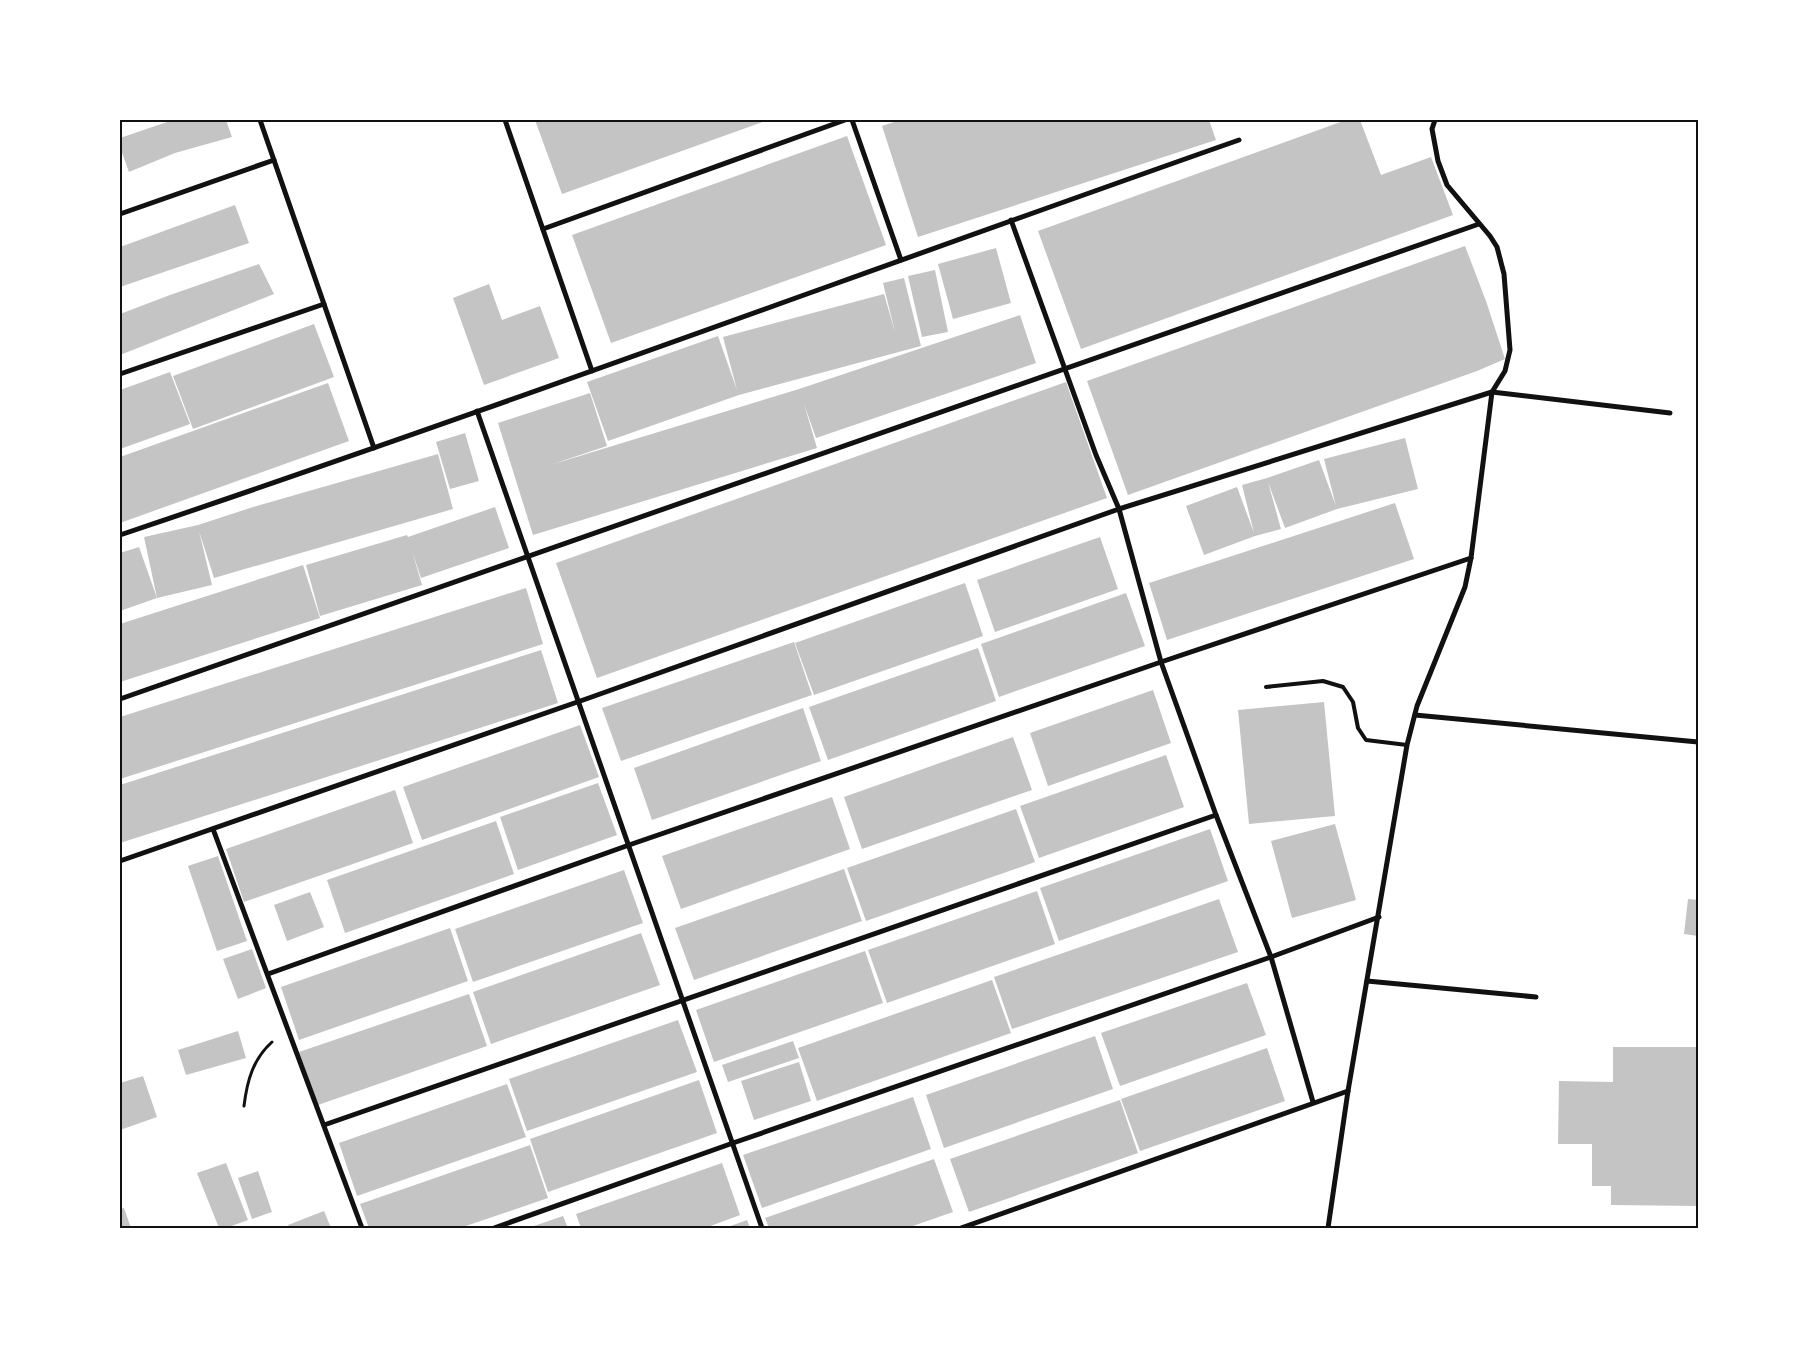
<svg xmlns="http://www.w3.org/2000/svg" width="1818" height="1348" font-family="Roboto,sans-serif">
  <rect width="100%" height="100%" fill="#fff"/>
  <g fill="#c4c4c4">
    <polygon points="173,120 226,120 232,137 175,153 129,172 120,147 120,138"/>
    <polygon points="535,120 768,120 562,194"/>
    <polygon points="900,120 1209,120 1216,140 918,237 882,126"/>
    <polygon points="1346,120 1360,120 1381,175 1431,157 1453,215 1081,349 1038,231"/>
    <polygon points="847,136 886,245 611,343 572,235"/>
    <polygon points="235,205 249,243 120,287 120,247"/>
    <polygon points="1465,246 1486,301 1505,359 1477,371 1128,495 1087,381"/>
    <polygon points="996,248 1011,303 953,319 938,264"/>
    <polygon points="259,264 274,294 120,355 120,314 170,295"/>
    <polygon points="935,270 948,332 922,337 908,276"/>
    <polygon points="904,278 921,346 739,395 608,441 587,382 718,336 737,390 723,337 884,294 895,332 883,283"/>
    <polygon points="489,284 502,320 540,306 559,358 484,385 453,298"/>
    <polygon points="1020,315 1036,363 816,438 804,404 817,448 533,535 498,423 590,393 607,446 550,465 799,389"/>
    <polygon points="314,324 334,377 193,429 173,376"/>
    <polygon points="170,372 190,424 120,449 120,390"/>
    <polygon points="1066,382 1107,498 597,678 556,563"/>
    <polygon points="328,383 349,441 120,523 120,457"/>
    <polygon points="465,433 479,481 450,489 436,442"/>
    <polygon points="1405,438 1418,489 1337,509 1285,528 1268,482 1281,529 1255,536 1204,555 1186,506 1237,487 1254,533 1242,485 1267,478 1319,460 1336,506 1324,459"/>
    <polygon points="438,454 453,509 214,578 199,531 212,585 157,598 144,537 198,525 250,508"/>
    <polygon points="1395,503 1414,559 1167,640 1149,583"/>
    <polygon points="495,507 509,548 421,578 412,551 422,585 320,616 306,565 407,535 408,537"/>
    <polygon points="1100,537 1118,589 995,632 977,580"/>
    <polygon points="139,547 157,598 120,611 120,553"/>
    <polygon points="303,565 320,618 120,682 120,624"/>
    <polygon points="965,583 983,636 814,695 795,643"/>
    <polygon points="526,588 543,644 120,779 120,717"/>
    <polygon points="1126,593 1145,646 999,697 981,644"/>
    <polygon points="794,642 812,695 621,761 602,708"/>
    <polygon points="978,648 996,701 828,760 809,707"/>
    <polygon points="541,650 558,703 120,843 120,785"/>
    <polygon points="1153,690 1171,743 1048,786 1030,733"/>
    <polygon points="1324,702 1335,816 1249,824 1238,710"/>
    <polygon points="803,708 821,761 652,820 634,768"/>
    <polygon points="580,725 599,777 422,840 403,787"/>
    <polygon points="1013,737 1032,790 862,849 844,797"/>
    <polygon points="1166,755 1184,807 1039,858 1020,806"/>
    <polygon points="598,783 617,835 518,870 500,817"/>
    <polygon points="395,790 413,843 244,902 226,849"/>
    <polygon points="832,797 850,849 681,909 662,856"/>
    <polygon points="1016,809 1035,862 866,921 847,868"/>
    <polygon points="496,821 514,874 345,933 327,880"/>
    <polygon points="1335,824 1356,900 1292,918 1271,841"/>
    <polygon points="1210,829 1228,881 1059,941 1040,888"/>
    <polygon points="218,856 247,941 217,951 188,866"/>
    <polygon points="844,869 862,921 694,980 675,928"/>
    <polygon points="624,870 643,923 473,982 455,929"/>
    <polygon points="1037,891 1055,944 887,1003 868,950"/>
    <polygon points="310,892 324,927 287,941 274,905"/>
    <polygon points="1219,899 1238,952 1012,1029 994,977"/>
    <polygon points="1688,899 1698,900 1698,936 1684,934"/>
    <polygon points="450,928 468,981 299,1040 281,987"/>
    <polygon points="641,933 660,985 491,1044 473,992"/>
    <polygon points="252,949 266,988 238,999 223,959"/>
    <polygon points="865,951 883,1003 714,1062 696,1010"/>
    <polygon points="992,980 1011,1033 817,1101 798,1048"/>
    <polygon points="1247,983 1266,1035 1120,1086 1101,1033"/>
    <polygon points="469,994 487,1046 318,1105 299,1052"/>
    <polygon points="678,1020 697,1072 527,1131 509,1079"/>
    <polygon points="238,1031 246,1058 186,1075 178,1050"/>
    <polygon points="1095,1036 1113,1089 944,1148 926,1095"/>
    <polygon points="793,1041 799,1058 728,1082 722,1065"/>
    <polygon points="1613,1047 1698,1047 1698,1206 1611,1205 1611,1186 1592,1186 1592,1144 1558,1144 1559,1081 1613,1082"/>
    <polygon points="1267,1048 1285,1101 1140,1151 1121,1099"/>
    <polygon points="799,1062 811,1101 754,1120 741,1081"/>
    <polygon points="143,1076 157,1117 120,1130 120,1083"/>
    <polygon points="699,1080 717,1133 548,1192 530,1139"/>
    <polygon points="507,1084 526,1137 357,1196 339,1143"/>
    <polygon points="913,1097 931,1149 762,1208 743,1155"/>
    <polygon points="1120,1100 1138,1153 969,1212 950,1159"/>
    <polygon points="530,1145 548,1198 460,1228 369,1228 360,1204"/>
    <polygon points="934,1159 953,1212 907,1228 769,1228 765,1218"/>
    <polygon points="226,1163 248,1220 226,1228 219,1228 197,1173"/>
    <polygon points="722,1163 740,1215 705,1228 581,1228 576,1214"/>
    <polygon points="258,1171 272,1212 252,1219 238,1178"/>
    <polygon points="124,1208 131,1228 120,1228 120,1209"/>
    <polygon points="324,1211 331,1228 290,1228 288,1225"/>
    <polygon points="563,1216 568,1228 528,1228"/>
    <polygon points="747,1220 750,1228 725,1228"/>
  </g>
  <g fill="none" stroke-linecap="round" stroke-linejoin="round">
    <path stroke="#111" stroke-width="3" d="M 244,1106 C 247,1081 253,1059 272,1042"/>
    <polyline stroke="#111" stroke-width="4" points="1266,687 1323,681 1343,687 1353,702 1358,728 1366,740 1407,745"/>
    <g stroke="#111" stroke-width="5">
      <polyline points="260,120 374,448"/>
      <polyline points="505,120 592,371"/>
      <polyline points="852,120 901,260"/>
      <polyline points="120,214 274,160"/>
      <polyline points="1011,220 1096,455 1119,509 1161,662 1216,815 1271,957 1313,1102"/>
      <polyline points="543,229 845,120"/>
      <polyline points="120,374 324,304"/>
      <polyline points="477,411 762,1228"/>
      <path d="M 120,535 C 495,409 866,271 1239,140"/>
      <polyline points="120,699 1479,224"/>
      <polyline points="1415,715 1698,742"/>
      <polyline points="213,829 362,1228"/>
      <polyline points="120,861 586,699 1119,509 1492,392 1670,413"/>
      <polyline points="268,974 629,845 1161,662 1471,558"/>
      <polyline points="1367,981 1536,997"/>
      <polyline points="324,1125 1216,815"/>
      <polyline points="494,1228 733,1143 1271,957 1379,917"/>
      <polyline points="961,1228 1348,1091"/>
      <polyline points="1328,1228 1348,1091 1407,745 1417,706 1465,587 1471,558 1492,392 1505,371 1510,350 1504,274 1497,247 1490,236 1447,185 1438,161 1432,129 1435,120"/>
    </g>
  </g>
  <rect width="1818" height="1348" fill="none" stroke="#ffffff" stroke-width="242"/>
  <rect x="121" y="121" width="1576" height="1106" fill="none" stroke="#111" stroke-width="2"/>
</svg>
